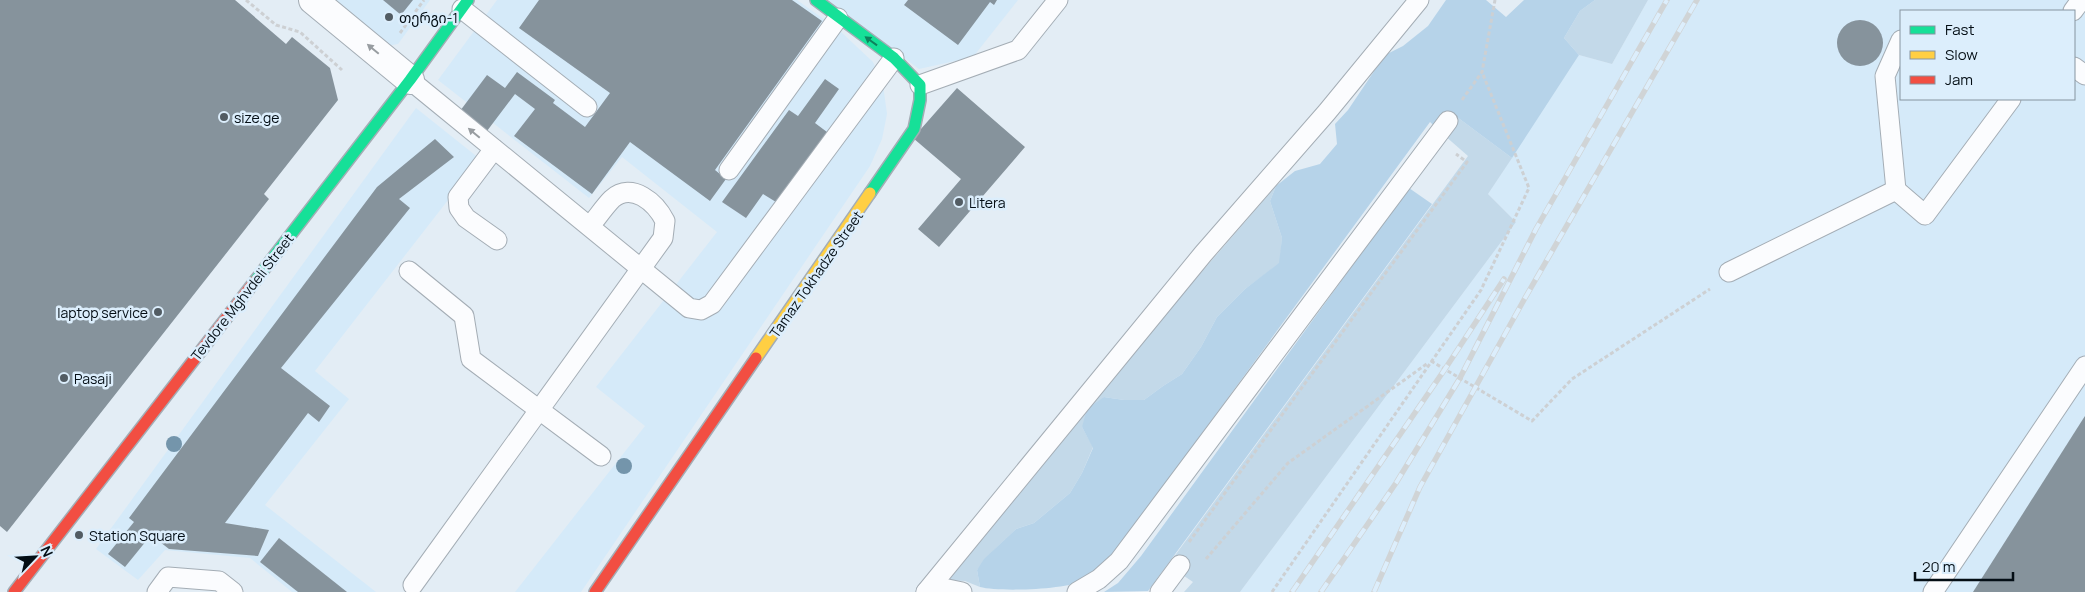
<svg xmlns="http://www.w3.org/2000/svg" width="2085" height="592" font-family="Manrope,'Noto Sans Georgian',sans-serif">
  <rect width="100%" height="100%" fill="#e3edf5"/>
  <g fill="#d5eaf9" fill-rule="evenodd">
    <polygon points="332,0 430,0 398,44 387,46"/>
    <polygon points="497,0 797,0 839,30 873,62 883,85 887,114 882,139 870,166 581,592 515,592 645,426 596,387 717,232 622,157 589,198 438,80"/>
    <polygon points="827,0 1018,0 973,57 919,69"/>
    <path d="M 1648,0 L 2085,0 L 2085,592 L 1240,592 L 1516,222 L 1488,194 L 1579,55 L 1612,64 ZM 1901,11 L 2074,11 L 2074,99 L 1901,99 Z"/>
    <polygon points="416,108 480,159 315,371 349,399 265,505 376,592 292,592 250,558 165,550 138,580 96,549"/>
  </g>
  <g fill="#c3d9e9">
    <polygon points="1595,0 1648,0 1612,64 1579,55 1564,38 1580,11"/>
    <polygon points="1457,117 1512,158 1488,194 1516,222 1240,592 1184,592 1193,582 1168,565 1468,156 1444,135"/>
    <polygon points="1276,186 1270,201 1282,238 1280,263 1245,289 1217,317 1201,347 1182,374 1163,386 1144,400 1124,400 1104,397 1082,427 1093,447 1082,473 1070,493 1034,523 1016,529 995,549 977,570 980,587 965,581 945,580 1104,385"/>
  </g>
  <g fill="#b6d3e9">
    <path d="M 1446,0 L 1486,0 L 1506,17 L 1524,0 L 1595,0 L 1580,11 L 1564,38 L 1579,55 L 1512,158 L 1457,117 L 1444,135 L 1430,122 L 1112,556 C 1104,564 1095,575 1086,580 C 1065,590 999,592 980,587 L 977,570 L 984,559 L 1016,529 L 1034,523 L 1070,493 L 1082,473 L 1093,448 L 1082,427 L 1087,409 L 1104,397 L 1124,400 L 1144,400 L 1163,386 L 1182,374 L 1201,347 L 1217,317 L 1245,289 L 1279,263 L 1282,238 L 1270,201 L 1276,186 L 1295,171 L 1320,164 L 1337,144 L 1335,124 L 1348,110 L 1385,55 L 1403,46 L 1428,26 Z"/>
    <polygon points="1409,188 1432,204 1148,591 1104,592 1118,583 1141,556"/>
  </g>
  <g fill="#86939c">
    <polygon points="0,0 235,0 286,44 292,37 330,68 338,100 264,194 269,199 7,532 0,526"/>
    <polygon points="383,0 413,0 401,15"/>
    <polygon points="539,0 792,0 822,21 715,170 726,179 710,201 630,142 592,194 514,136 535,109 515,94 487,131 460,111 487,75 505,88 517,72 555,100 553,103 585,127 610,93 519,28"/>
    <polygon points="908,0 997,0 994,5 990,2 958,45 904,5"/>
    <circle cx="1860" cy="43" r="23"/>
    <polygon points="825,79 839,89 815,123 827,132 776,202 763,194 746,218 722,202 789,110 798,116"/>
    <polygon points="957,88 1025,147 939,247 918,229 961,179 913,138"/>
    <polygon points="435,139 454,157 399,199 410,208 281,368 330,406 319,422 308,413 225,523 269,530 258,556 169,549 151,535 125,567 108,554 134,522 129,518 377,187"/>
    <polygon points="2085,416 2085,592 1973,592 2083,419"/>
    <polygon points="279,538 347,592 298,592 260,562"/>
  </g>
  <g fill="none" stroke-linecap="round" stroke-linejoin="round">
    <g stroke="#a4adb5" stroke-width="21">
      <g id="lane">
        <polyline points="462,9 587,107"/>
        <polyline points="2073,11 2081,0"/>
        <polyline points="2074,67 2085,75"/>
        <polyline points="410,80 689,308 701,310 712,304 894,58"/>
        <polyline points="920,85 1018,50 1058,0"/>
        <polyline points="494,149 458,197 459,208 466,218 497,240"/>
        <polyline points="729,170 838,18"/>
        <polyline points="1896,190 1885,76 1901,40"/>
        <polyline points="409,271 464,316 471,359 601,456"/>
        <polyline points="1729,272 1896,190 1925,215 2011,99"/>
        <path d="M 413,585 L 663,238 L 665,221 C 656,203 632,181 612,199 C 604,207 597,218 590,226"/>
        <polyline points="157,592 168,577 219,581 233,592"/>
        <polyline points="926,592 1203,254 1327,112 1419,0"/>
        <polyline points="926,592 943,588 962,592"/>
        <polyline points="1077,592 1099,579 1119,561 1448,121"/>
        <polyline points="1160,592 1180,565"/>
        <polyline points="1933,592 2085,366"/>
      </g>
    </g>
    <g stroke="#a4adb5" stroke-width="30">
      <polyline id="street" points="313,0 410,80"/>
    </g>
    <g stroke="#a4adb5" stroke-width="14">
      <g id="fast">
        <polyline points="816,0 894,58 920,85 920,100 914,129 870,193"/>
        <polyline points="255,281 410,80 468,0"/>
      </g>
    </g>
    <g stroke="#a4adb5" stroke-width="14">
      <polyline id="slow" points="756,358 870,193"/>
    </g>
    <g stroke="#a4adb5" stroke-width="14">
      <g id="jam">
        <polyline points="14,592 255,281"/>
        <polyline points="595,592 756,358"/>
      </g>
    </g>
    <g stroke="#cdd0d3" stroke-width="3" stroke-dasharray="4 2.5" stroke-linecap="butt">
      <polyline points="246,0 276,25 300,32 342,70"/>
      <polyline points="400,33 424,0"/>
      <polyline points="1462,100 1482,72 1495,0"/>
      <polyline points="1431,361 1532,421 1572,379 1710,289"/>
      <polyline points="1189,542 1467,162 1456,154"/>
      <polyline points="1206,559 1288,463 1428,363"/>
      <polyline points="1272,592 1481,290 1529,188 1482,72"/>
    </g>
    <use href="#lane" stroke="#fbfcfe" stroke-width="19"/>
    <use href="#street" stroke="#fbfcfe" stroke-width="28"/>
    <use href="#fast" stroke="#16e098" stroke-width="11"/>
    <use href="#slow" stroke="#ffcf43" stroke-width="11"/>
    <use href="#jam" stroke="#f24e42" stroke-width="11"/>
    <g stroke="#d0d4d6" stroke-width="5.5">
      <g id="rail">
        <polyline points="1292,592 1445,369 1504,279"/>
        <polyline points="1321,592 1396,483 1460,378 1536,229 1667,0"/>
        <polyline points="1374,592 1420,487 1525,298 1697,0"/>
      </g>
    </g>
    <use href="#rail" stroke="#dceefc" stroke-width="4" stroke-dasharray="11" stroke-linecap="butt"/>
  </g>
  <g fill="#7495ab">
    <circle cx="174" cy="444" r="8"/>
    <circle cx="624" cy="466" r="8"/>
  </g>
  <defs><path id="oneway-solid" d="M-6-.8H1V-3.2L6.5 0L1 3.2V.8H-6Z" transform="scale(1.25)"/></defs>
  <use fill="#0e825d" href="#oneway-solid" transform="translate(871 41) rotate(-144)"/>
  <g fill="#989da1">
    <use href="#oneway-solid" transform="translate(373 49) rotate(-140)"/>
    <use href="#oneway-solid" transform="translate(474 133) rotate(-140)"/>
  </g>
  <g fill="#525c63" stroke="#dceefc" stroke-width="2">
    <circle cx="389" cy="17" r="5"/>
    <circle cx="224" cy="117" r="5"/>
    <circle cx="959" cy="202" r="5"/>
    <circle cx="158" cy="312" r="5"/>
    <circle cx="64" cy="378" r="5"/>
    <circle cx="79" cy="535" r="5"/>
  </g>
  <g text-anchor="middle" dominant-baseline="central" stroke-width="5" stroke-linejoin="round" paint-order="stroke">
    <g font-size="14" fill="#040e15" stroke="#dceefc" text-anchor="start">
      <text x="399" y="17">თერგი-1</text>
      <text x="234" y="117">size.ge</text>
      <text x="969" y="202">Litera</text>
      <text x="148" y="312" text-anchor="end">laptop service</text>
      <text x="74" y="378">Pasaji</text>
      <text x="89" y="535">Station Square</text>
    </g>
    <g font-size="14" fill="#040e15" stroke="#dceefc">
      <text transform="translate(816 274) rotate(-55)">Tamaz Tokhadze Street</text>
      <text transform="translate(242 297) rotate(-52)">Tevdore Mghvdeli Street</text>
    </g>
  </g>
  <rect x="1900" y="10" width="175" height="90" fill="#dceefc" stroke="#8694a0"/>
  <rect x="1910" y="26" width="25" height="8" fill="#16e098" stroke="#8694a0"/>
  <text x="1945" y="35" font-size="15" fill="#040e15">Fast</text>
  <rect x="1910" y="51" width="25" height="8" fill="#ffcf43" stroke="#8694a0"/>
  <text x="1945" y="60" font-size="15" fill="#040e15">Slow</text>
  <rect x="1910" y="76" width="25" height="8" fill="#f24e42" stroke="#8694a0"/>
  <text x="1945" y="85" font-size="15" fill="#040e15">Jam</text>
  <g transform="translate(35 557) rotate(65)" stroke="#dceefc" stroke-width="4" paint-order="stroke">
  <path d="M0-4L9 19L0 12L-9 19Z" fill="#040e15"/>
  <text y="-8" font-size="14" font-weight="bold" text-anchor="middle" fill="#040e15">N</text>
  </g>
  <path d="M1915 572v8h98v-8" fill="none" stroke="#040e15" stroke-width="2.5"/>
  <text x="1922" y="572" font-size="15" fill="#040e15" stroke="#dceefc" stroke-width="4" paint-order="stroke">20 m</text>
</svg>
